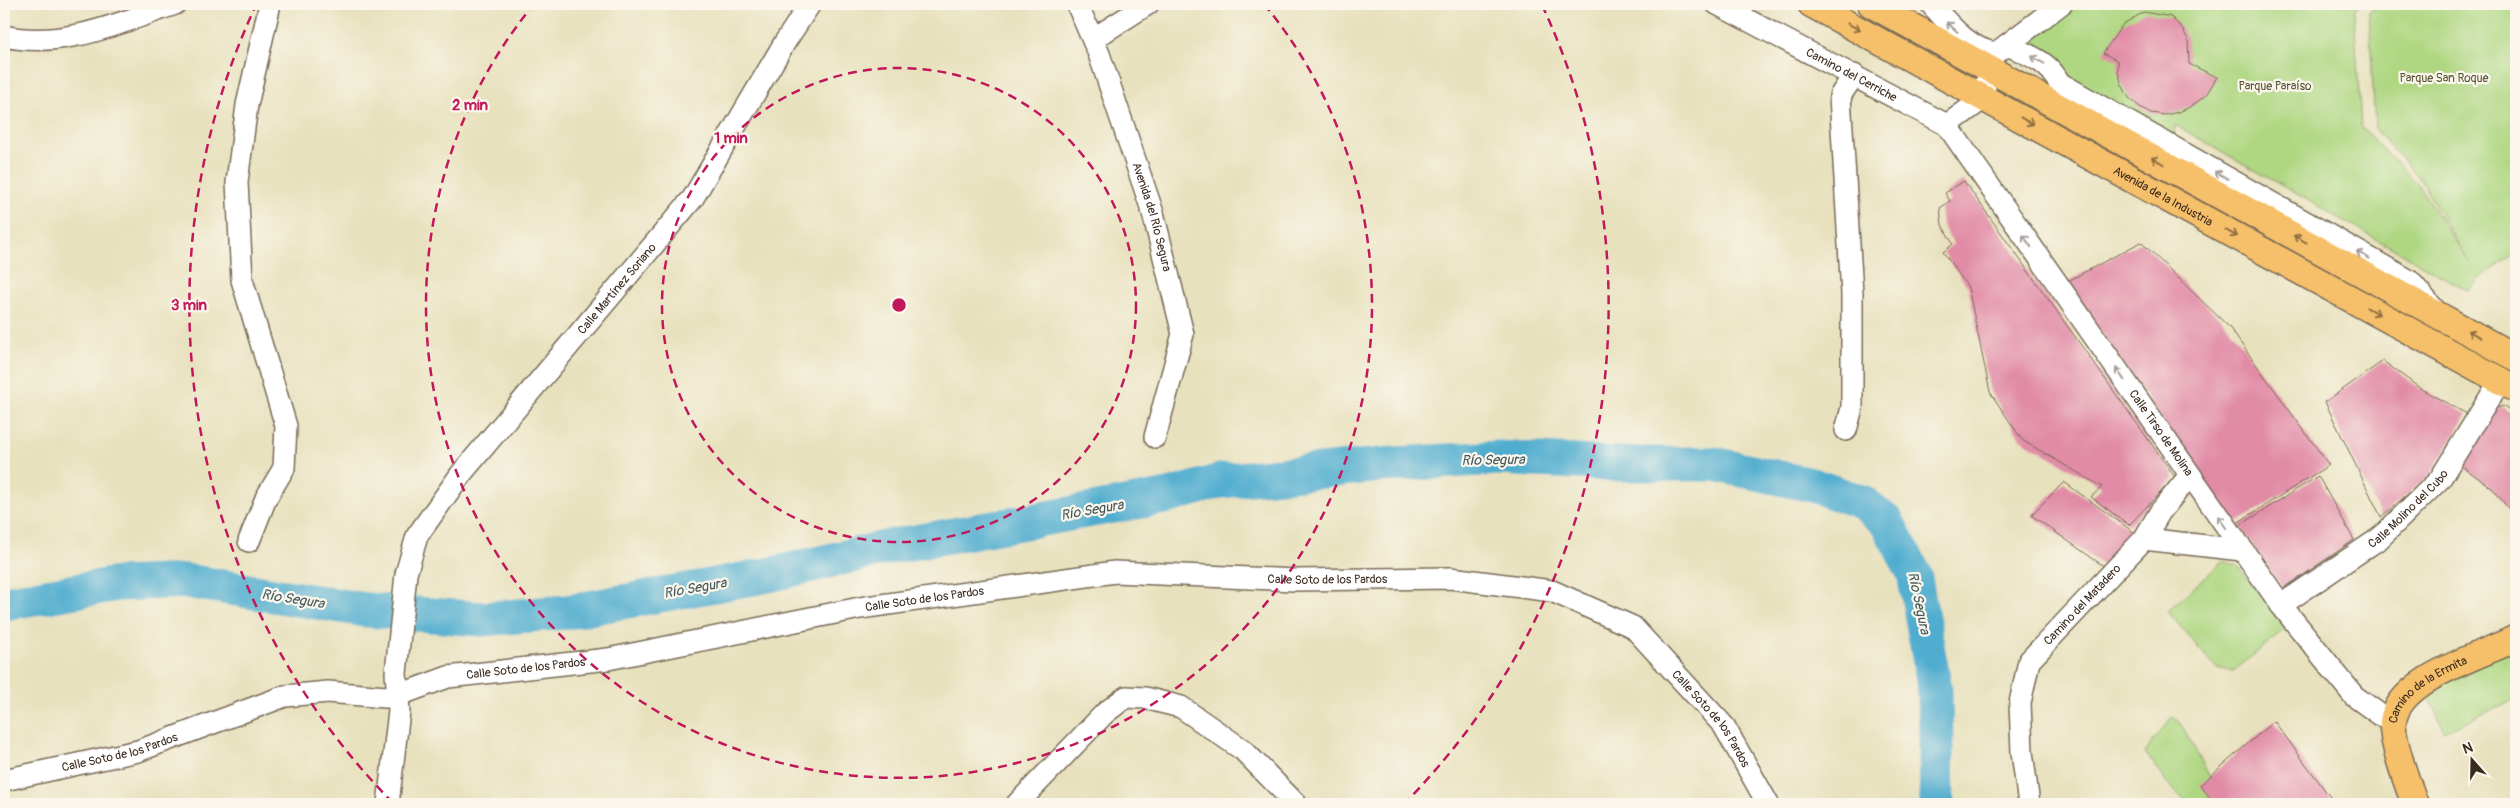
<svg xmlns="http://www.w3.org/2000/svg" width="2520" height="808" font-family="Pangolin,sans-serif">
  <rect width="100%" height="100%" fill="#fbf7ec"/>
  <filter id="ink" filterUnits="userSpaceOnUse"><feTurbulence type="fractalNoise" baseFrequency=".02" numOctaves="2"/><feDisplacementMap in="SourceGraphic" scale="10" xChannelSelector="R" yChannelSelector="G"/><feConvolveMatrix kernelMatrix="1 2 1 2 8 2 1 2 1" color-interpolation-filters="sRGB"/></filter>
  <filter id="wash" filterUnits="userSpaceOnUse"><feTurbulence type="fractalNoise" baseFrequency=".0096" numOctaves="4" result="noise"/><feDisplacementMap in="SourceGraphic" scale="20" xChannelSelector="R" yChannelSelector="G"/><feGaussianBlur stdDeviation="1.12" result="paint"/><feColorMatrix in="noise" values="0 0 0 0 0 0 0 0 0 0 0 0 0 0 0 0 0 1.4 0 .05"/><feComposite in="paint" operator="in"/></filter>
  <g filter="url(#wash)">
    <rect width="100%" height="100%" fill="#e8e1be"/>
    <g fill="#afd782" stroke="#758050">
      <polygon points="2084,4 2363,4 2354,9 2361,127 2416,182 2469,262 2417,175 2375,130 2369,11 2382,4 2516,4 2516,253 2480,278 2468,291 2175,125 2174,141 2077,86 2057,59 2026,39 2053,17"/>
      <polygon points="2223,561 2238,566 2286,628 2234,671 2216,668 2167,611"/>
      <polygon points="2516,643 2516,699 2444,731 2427,692"/>
      <polygon points="2172,717 2180,722 2211,779 2212,797 2200,804 2190,804 2167,784 2145,752"/>
    </g>
    <g fill="none" stroke-linecap="round" stroke-linejoin="round">
      <polyline stroke="#51adcf" stroke-width="35" points="4,603 118,584 186,581 366,610 481,619 567,612 764,576 893,546 1169,496 1220,481 1381,465 1498,458 1615,464 1714,464 1812,485 1862,502 1887,522 1914,573 1935,690 1937,804"/>
    </g>
    <g id="blocks">
      <g fill="#e18ba6">
        <polygon points="2144,12 2171,17 2182,28 2188,40 2189,64 2217,77 2206,95 2192,106 2179,112 2165,115 2151,113 2140,107 2129,98 2122,85 2118,72 2118,61 2103,53 2123,24"/>
        <polygon points="1964,181 2175,477 2129,525 2091,497 2102,487 2022,440 1990,392 1968,287 1943,252 1953,244 1942,225 1940,208 1950,201 1945,193"/>
        <polygon points="2141,242 2229,327 2329,465 2234,525 2066,282"/>
        <polygon points="2516,303 2516,314 2512,312"/>
        <polygon points="2383,361 2421,389 2467,414 2430,475 2381,517 2325,402"/>
        <polygon points="2503,406 2516,416 2516,518 2493,489 2458,463 2492,410"/>
        <polygon points="2318,476 2354,540 2283,589 2239,526"/>
        <polygon points="2064,482 2139,536 2105,567 2031,515"/>
        <polygon points="2274,721 2333,801 2329,804 2215,804 2200,785"/>
      </g>
    </g>
  </g>
  <g filter="url(#ink)">
    <use href="#blocks" fill-opacity="0" stroke="#786a56" stroke-width="1"/>
    <g fill="none" stroke-linecap="round" stroke-linejoin="round">
      <g stroke="#786a56" stroke-width="24">
        <g id="minor">
          <path id="s1" d="M 1077,4 L 1099,54 L 1153,213 L 1183,334 L 1155,437"/>
          <path id="s2" d="M 1717,4 L 1947,125"/>
          <path d="M 1931,4 C 1948,23 1969,50 1996,53 L 2061,4"/>
          <path d="M 4,36 C 64,49 119,23 175,4"/>
          <polyline points="1093,39 1148,4"/>
          <path d="M 2007,45 C 2033,56 2059,66 2063,97"/>
          <polyline points="2061,84 2410,281 2434,309"/>
          <path id="s3" d="M 1947,125 L 2281,605 L 2354,696 L 2393,724"/>
          <polyline points="1947,125 1984,98 1985,84"/>
          <polyline points="1846,430 1852,408 1852,294 1840,96 1854,75"/>
          <polyline points="2144,539 2242,550"/>
          <polyline points="249,541 266,498 284,468 286,426 242,280 237,182 247,105 270,4"/>
          <path id="s4" d="M 2281,605 L 2380,538 L 2440,479 L 2500,381"/>
          <path id="s5" d="M 4,780 L 138,751 L 285,696 L 328,692 L 385,697 L 399,695 L 448,677 L 608,659 L 860,608 L 1115,572 L 1295,580 L 1450,578 L 1552,591 L 1633,627 L 1724,726 L 1768,804"/>
          <path id="s6" d="M 388,804 L 399,711 L 396,673 L 406,574 L 417,536 L 461,474 L 693,198 L 785,42 L 810,4"/>
          <polyline points="1017,804 1105,713 1126,697 1145,698 1181,707 1243,750 1296,804"/>
          <path id="s7" d="M 2029,804 L 2022,752 L 2020,703 L 2029,661 L 2144,539 L 2160,512 L 2190,475"/>
        </g>
      </g>
      <g stroke="#786a56" stroke-width="29">
        <g id="major">
          <path id="s8" d="M 1811,4 L 2516,389"/>
          <polyline points="1871,4 2516,358"/>
          <path id="s9" d="M 2415,804 C 2408,785 2391,741 2393,722 C 2398,678 2482,656 2516,638"/>
        </g>
      </g>
      <use href="#minor" stroke="#fff" stroke-width="21"/>
      <use href="#major" stroke="#f6c06b" stroke-width="26"/>
    </g>
    <defs><path id="oneway-shaft" d="M-6 0H5M1.5-3L5.5 0L1.5 3" fill="none" stroke-width="1.6" stroke-linecap="round" stroke-linejoin="round" transform="scale(1.25)"/></defs>
    <g stroke="#8f6e41">
      <use href="#oneway-shaft" transform="translate(1854 27) rotate(28)"/>
      <use href="#oneway-shaft" transform="translate(2027 121) rotate(29)"/>
      <use href="#oneway-shaft" transform="translate(2158 161) rotate(-151)"/>
      <use href="#oneway-shaft" transform="translate(2231 233) rotate(29)"/>
      <use href="#oneway-shaft" transform="translate(2300 239) rotate(-151)"/>
      <use href="#oneway-shaft" transform="translate(2373 311) rotate(29)"/>
      <use href="#oneway-shaft" transform="translate(2474 334) rotate(-151)"/>
    </g>
    <g stroke="#a79f9a">
      <use href="#oneway-shaft" transform="translate(1952 27) rotate(-139)"/>
      <use href="#oneway-shaft" transform="translate(2038 60) rotate(-150)"/>
      <use href="#oneway-shaft" transform="translate(2221 175) rotate(-151)"/>
      <use href="#oneway-shaft" transform="translate(2027 241) rotate(-125)"/>
      <use href="#oneway-shaft" transform="translate(2363 255) rotate(-151)"/>
      <use href="#oneway-shaft" transform="translate(2120 374) rotate(-125)"/>
      <use href="#oneway-shaft" transform="translate(2222 522) rotate(-124)"/>
    </g>
  </g>
  <g fill="none" stroke="#c2185b" stroke-width="2.5" stroke-dasharray="9 6">
    <circle cx="899" cy="305" r="237"/>
    <path d="M1264 4A473 473 0 1 1 534 4"/>
    <path d="M393 803A710 710 0 0 1 256 5M1542 5A710 710 0 0 1 1405 803"/>
  </g>
  <g text-anchor="middle" dominant-baseline="central" stroke-width="4.5" stroke-linejoin="round" paint-order="stroke">
    <g font-size="12" fill="#3b2a1e" stroke="#fbf7ec">
      <text stroke="none"><textPath href="#s2" startOffset="152">Camino del Cerriche</textPath></text>
      <text stroke="none"><textPath href="#s8" startOffset="401">Avenida de la Industria</textPath></text>
      <text stroke="none"><textPath href="#s1" startOffset="226">Avenida del Río Segura</textPath></text>
      <text stroke="none"><textPath href="#s6" startOffset="589">Calle Martínez Soriano</textPath></text>
      <text stroke="none"><textPath href="#s3" startOffset="375">Calle Tirso de Molina</textPath></text>
      <text stroke="none"><textPath href="#s4" startOffset="160">Calle Molino del Cubo</textPath></text>
      <text stroke="none"><textPath href="#s5" startOffset="1349">Calle Soto de los Pardos</textPath></text>
      <text stroke="none"><textPath href="#s5" startOffset="944">Calle Soto de los Pardos</textPath></text>
      <text stroke="none"><textPath href="#s7" startOffset="222">Camino del Matadero</textPath></text>
      <text stroke="none"><textPath href="#s5" startOffset="539">Calle Soto de los Pardos</textPath></text>
      <text stroke="none"><textPath href="#s9" startOffset="135">Camino de la Ermita</textPath></text>
      <text stroke="none"><textPath href="#s5" startOffset="1784">Calle Soto de los Pardos</textPath></text>
      <text stroke="none"><textPath href="#s5" startOffset="119">Calle Soto de los Pardos</textPath></text>
    </g>
    <g font-size="12" fill="#585537" stroke="#fbf7ec">
      <text x="2444" y="78">Parque San Roque</text>
      <text x="2275" y="86">Parque Paraíso</text>
    </g>
    <g font-size="14" font-style="italic" fill="#43585c" stroke="#fbf7ec">
      <text transform="translate(1493 460) rotate(-1)">Río Segura</text>
      <text transform="translate(1092 510) rotate(-10)">Río Segura</text>
      <text transform="translate(695 588) rotate(-10)">Río Segura</text>
      <text transform="translate(293 599) rotate(9)">Río Segura</text>
      <text transform="translate(1919 603) rotate(78)">Río Segura</text>
    </g>
  </g>
  <circle cx="899" cy="305" r="8" fill="#c2185b" stroke="#fbf7ec" stroke-width="2.5"/>
  <g font-size="15" text-anchor="middle" font-weight="bold" fill="#c2185b" stroke="#fbf7ec" stroke-width="4.5" stroke-linejoin="round" paint-order="stroke">
    <text x="470" y="110">2 min</text>
    <text x="731" y="143">1 min</text>
    <text x="189" y="310">3 min</text>
  </g>
  <rect width="2520" height="808" fill="none" stroke="#fbf7ec" stroke-width="20"/>
  <g transform="translate(2472 760) rotate(340)" stroke="#fbf7ec" stroke-width="4" paint-order="stroke">
  <path d="M0-4L9 19L0 12L-9 19Z" fill="#3b2a1e"/>
  <text y="-8" font-size="14" font-weight="bold" text-anchor="middle" fill="#3b2a1e">N</text>
  </g>
</svg>
